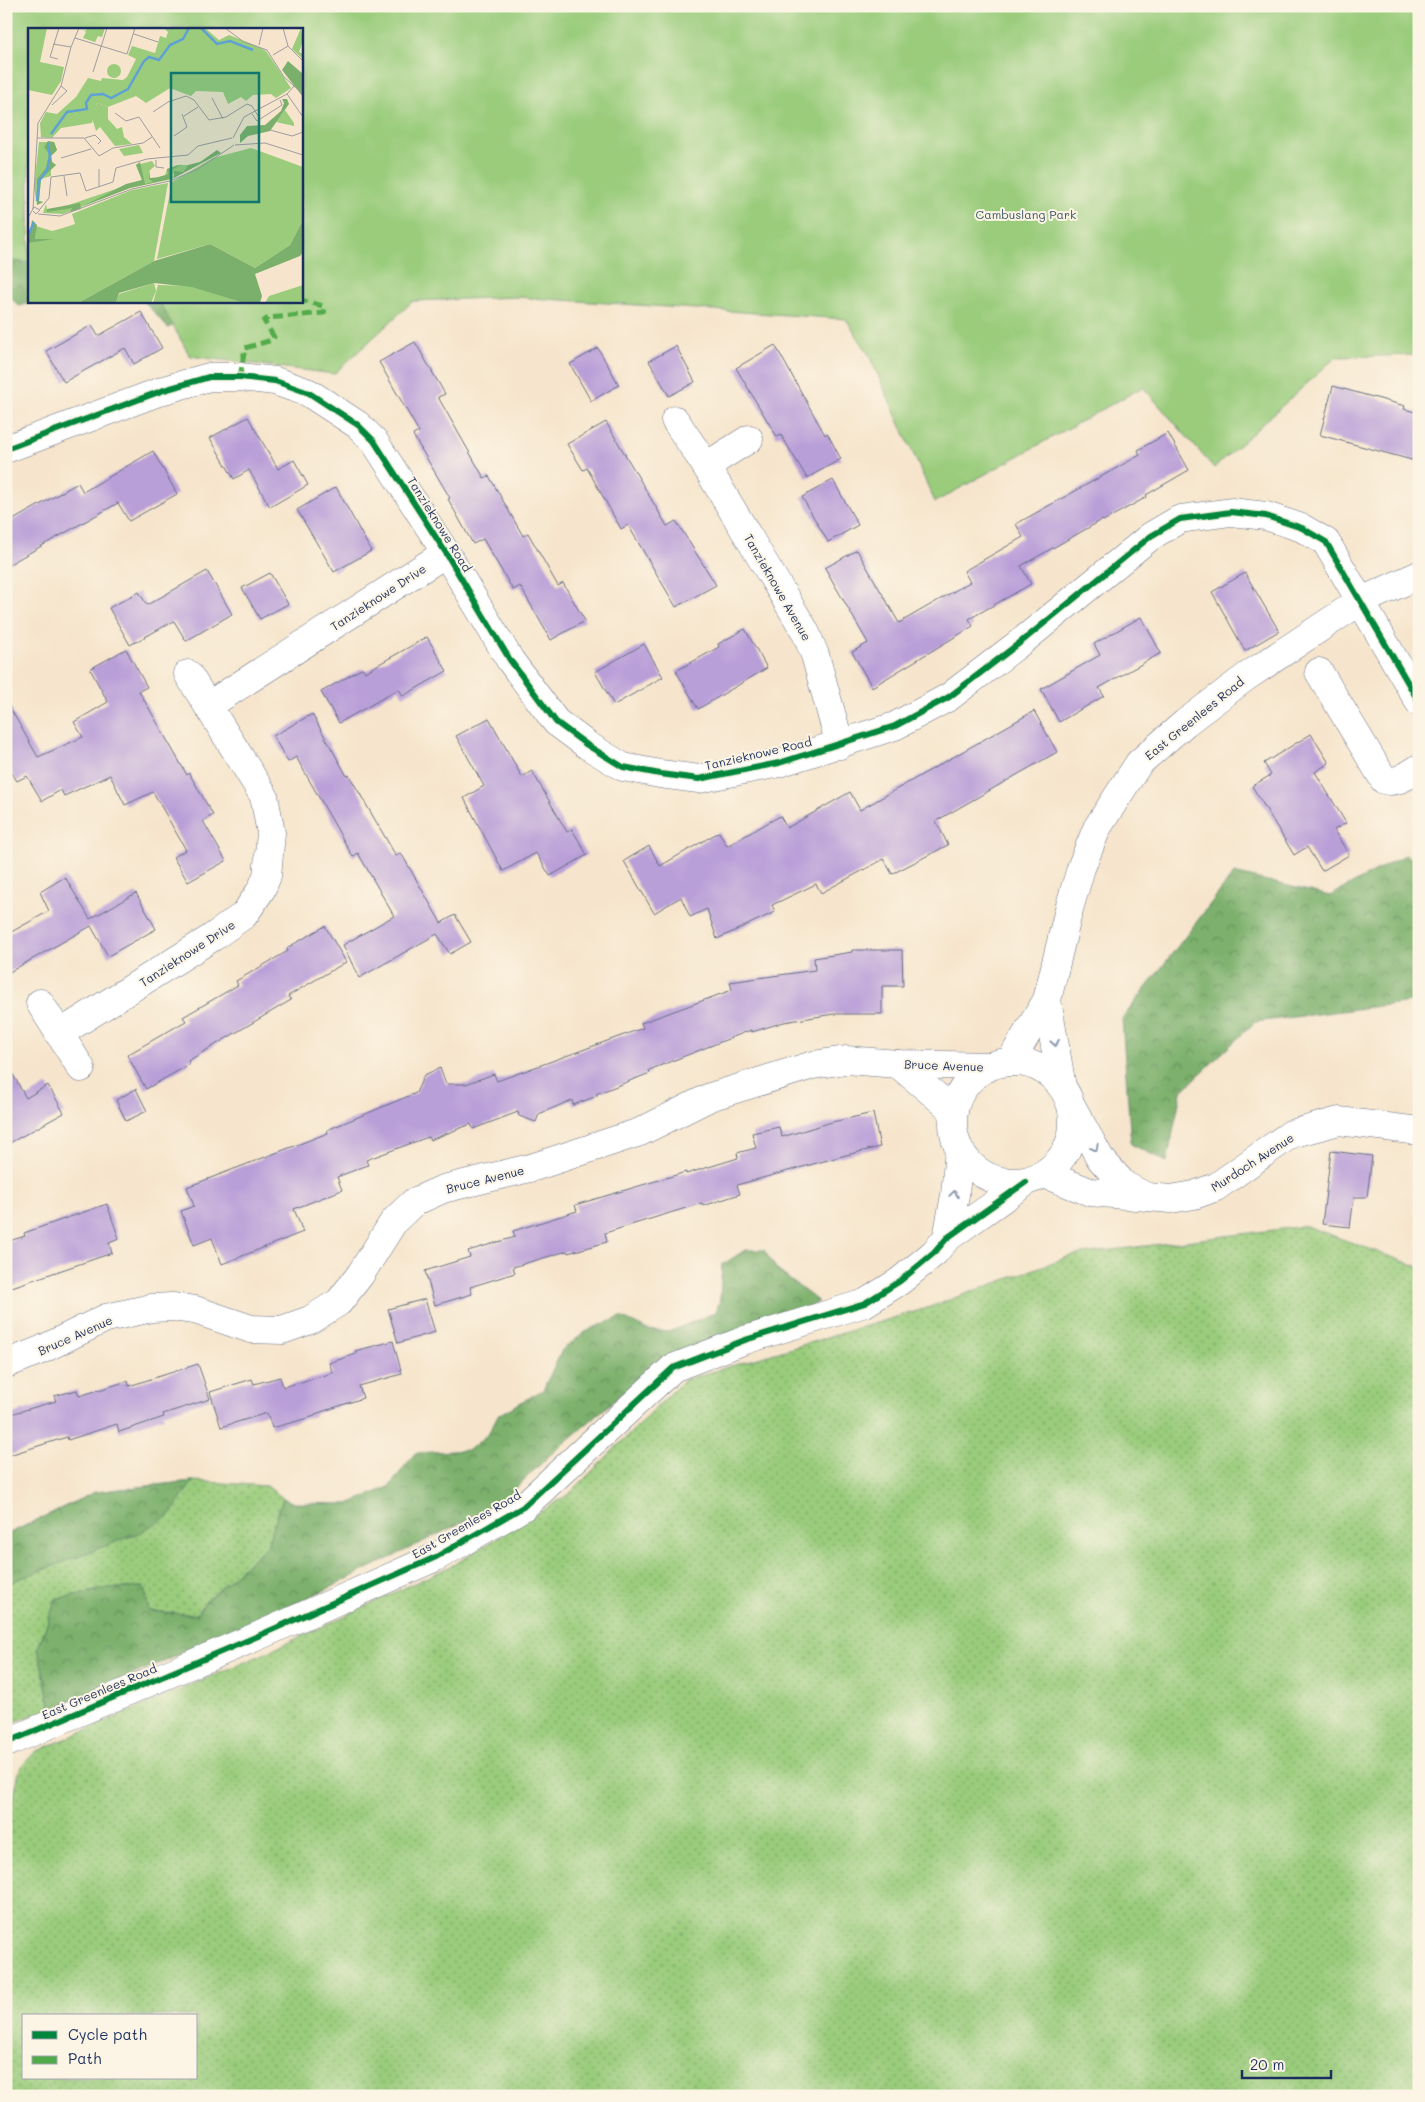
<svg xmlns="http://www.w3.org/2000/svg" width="1425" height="2102" font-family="Mali,sans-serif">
  <defs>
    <pattern id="grass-dots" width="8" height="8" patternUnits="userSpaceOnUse" patternTransform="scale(1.25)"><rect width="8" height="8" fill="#9acc7c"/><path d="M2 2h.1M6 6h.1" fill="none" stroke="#7da669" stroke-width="1.8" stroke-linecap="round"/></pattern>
    <pattern id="forest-crowns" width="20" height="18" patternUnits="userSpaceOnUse" patternTransform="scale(1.25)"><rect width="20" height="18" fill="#7bb06c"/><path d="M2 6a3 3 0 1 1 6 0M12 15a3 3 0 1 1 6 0" fill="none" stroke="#64905c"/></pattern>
  </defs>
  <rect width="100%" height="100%" fill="#fcf5e5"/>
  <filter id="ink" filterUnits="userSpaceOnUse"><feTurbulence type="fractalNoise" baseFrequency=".02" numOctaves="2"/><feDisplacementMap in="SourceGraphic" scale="10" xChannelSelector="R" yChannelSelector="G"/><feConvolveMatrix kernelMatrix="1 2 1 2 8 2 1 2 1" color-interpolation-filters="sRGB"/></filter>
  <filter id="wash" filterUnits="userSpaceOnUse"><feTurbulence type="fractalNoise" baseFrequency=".0096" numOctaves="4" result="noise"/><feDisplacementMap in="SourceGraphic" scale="20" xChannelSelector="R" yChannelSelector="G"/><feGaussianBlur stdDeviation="1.12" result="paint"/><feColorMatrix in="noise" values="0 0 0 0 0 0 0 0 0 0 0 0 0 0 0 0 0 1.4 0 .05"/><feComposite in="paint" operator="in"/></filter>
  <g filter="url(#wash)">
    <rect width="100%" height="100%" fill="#f6e5cc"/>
    <g fill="url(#grass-dots)" stroke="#5a7e6d" fill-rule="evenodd">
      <path d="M 1306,1226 L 1419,1267 L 1419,2096 L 6,2096 L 6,1861 L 12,1805 L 20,1768 L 35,1752 L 266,1653 L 455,1564 L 569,1494 L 684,1380 L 927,1308 L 1073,1255 ZM 24,2016 L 196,2016 L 196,2078 L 24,2078 Z"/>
      <polygon points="193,1481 267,1486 283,1498 267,1546 207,1600 196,1615 149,1611 144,1587 105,1589 56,1599 38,1648 51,1709 6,1725 6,1535 95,1492"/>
    </g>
    <g fill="url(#forest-crowns)" stroke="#4b7065">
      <polygon points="6,206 29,208 29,301 37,301 19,306 6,293"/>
      <polygon points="144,301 217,301 168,328"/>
      <polygon points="1405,855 1419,862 1419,1001 1255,1022 1181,1092 1167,1162 1131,1144 1122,1019 1234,873 1330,896"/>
      <polygon points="745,1250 764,1250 777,1270 819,1302 663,1359 550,1455 499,1504 327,1589 196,1648 51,1709 38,1648 56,1599 105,1589 144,1587 149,1611 196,1615 207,1600 267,1546 283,1498 294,1503 348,1504 389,1487 415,1453 469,1450 488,1434 498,1415 543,1390 562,1350 588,1330 621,1317 648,1330 669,1332 716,1312 720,1299 722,1265"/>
      <polygon points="193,1481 170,1515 139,1533 6,1584 6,1535 95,1492"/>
    </g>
    <polygon fill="#9acc7c" stroke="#5a7e6d" points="6,6 1419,6 1419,355 1336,357 1214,468 1143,387 935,502 868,353 846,319 517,297 413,301 334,374 190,356 159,301 301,301 301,29 29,29 29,263 6,260"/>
    <g id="blocks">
      <g fill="#b99fd8">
        <polygon points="141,312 162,348 134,364 125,348 64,382 46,351 92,325 98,336"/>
        <polygon points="415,342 445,394 438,397 484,478 489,476 523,536 528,533 558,586 563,583 585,621 551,640 520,586 513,590 483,539 473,544 448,499 450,498 413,435 419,432 379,362"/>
        <polygon points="775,345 825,435 827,433 841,459 807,478 781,435 777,437 736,368"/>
        <polygon points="676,346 695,382 669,396 649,361"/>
        <polygon points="598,348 619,385 591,401 570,364"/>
        <polygon points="1333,386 1405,406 1404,409 1419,413 1419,462 1320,435"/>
        <polygon points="248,417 278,469 294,460 308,485 270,507 249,470 234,479 210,438"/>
        <polygon points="606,422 667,526 676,521 716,585 676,607 628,525 621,529 587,468 583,470 567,444"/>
        <polygon points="1168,433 1189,470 1146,495 1147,497 1103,521 1102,520 1021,566 1031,584 969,619 973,626 872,687 852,652 868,643 825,568 857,550 899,623 970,582 964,571 1023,537 1016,524 1140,455 1138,450"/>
        <polygon points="153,451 177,494 129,521 118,503 6,566 6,524 78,483 83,492"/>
        <polygon points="833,480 858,525 828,542 802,497"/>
        <polygon points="336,487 371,551 334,572 297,510"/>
        <polygon points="207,571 232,614 186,641 174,621 130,645 109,608 139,592 147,605"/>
        <polygon points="270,573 288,604 260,619 242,588"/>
        <polygon points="1245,573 1279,631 1245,651 1212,592"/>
        <polygon points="1141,617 1161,653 1099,688 1104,696 1059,722 1041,689 1100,655 1094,644"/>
        <polygon points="745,629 767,668 698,709 676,671 719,647 718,644"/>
        <polygon points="427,637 447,671 403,696 399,689 339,723 321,692 363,668 365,672"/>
        <polygon points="644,644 663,677 614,705 595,672"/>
        <polygon points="126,649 147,687 139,691 187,775 189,773 213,815 203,821 226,861 188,882 173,857 186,850 153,792 125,805 110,775 64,796 61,790 42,801 27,776 17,781 6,764 6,701 38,757 83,737 74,722 108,702 90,669"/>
        <polygon points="1034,711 1057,752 936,821 948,845 892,874 884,859 821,893 816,884 772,905 775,912 717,939 707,909 690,917 681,897 654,913 624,861 649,846 660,866 719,832 727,846 780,816 787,828 850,792 860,810"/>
        <polygon points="312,714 347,776 349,775 396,856 401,853 441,923 455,915 471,942 450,954 437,934 359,978 343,945 394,916 358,853 353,857 296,757 288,762 273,736"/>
        <polygon points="489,718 522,777 532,771 567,832 572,829 587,855 550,876 536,853 503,871 464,798 484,786 456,736"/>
        <polygon points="1311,734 1329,763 1315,772 1346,823 1334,830 1349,855 1322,871 1307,847 1294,855 1252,786 1271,775 1264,763"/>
        <polygon points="65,877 90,919 136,893 156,929 108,956 91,926 6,974 6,935 49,911 40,892"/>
        <polygon points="325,926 346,962 288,996 291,1000 188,1061 190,1064 146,1089 127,1055 186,1021 183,1017 238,985 236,981 288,951 287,948"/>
        <polygon points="852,950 902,950 903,986 882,986 882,1014 834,1014 784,1022 752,1032 751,1030 649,1070 650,1073 596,1094 597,1096 573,1105 572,1100 539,1114 536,1122 519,1116 518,1112 473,1129 471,1124 430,1140 428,1137 366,1160 368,1165 337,1177 342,1190 294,1209 303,1232 222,1264 212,1238 194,1245 181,1211 194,1206 187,1187 328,1133 327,1130 416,1093 424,1075 440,1068 446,1084 466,1084 494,1074 497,1081 643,1028 641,1023 732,990 730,982 815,970 814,958 852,952"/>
        <polygon points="6,1062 26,1098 48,1085 64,1113 6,1145"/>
        <polygon points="136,1089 147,1111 126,1121 116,1100"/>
        <polygon points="873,1113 880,1147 846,1155 737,1185 740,1194 703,1206 702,1203 605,1233 607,1242 568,1253 567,1251 513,1267 515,1273 470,1287 472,1294 435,1305 425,1271 470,1257 468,1251 515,1237 513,1231 577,1211 575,1205 686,1172 686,1174 738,1158 737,1153 756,1148 752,1133 779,1127 782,1137 832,1122"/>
        <polygon points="1331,1151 1372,1156 1367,1197 1354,1197 1350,1227 1322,1224"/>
        <polygon points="107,1204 119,1239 109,1243 112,1253 6,1289 6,1242 25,1236 24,1233"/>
        <polygon points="425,1299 435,1332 398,1343 388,1309"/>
        <polygon points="393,1341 402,1374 359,1386 363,1398 315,1414 315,1416 272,1428 267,1413 221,1427 210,1392 252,1379 254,1384 280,1377 283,1387 333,1373 329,1363 356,1354 355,1351"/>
        <polygon points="198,1364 210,1399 163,1414 164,1417 119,1432 117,1424 68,1440 67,1437 6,1456 6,1422 12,1420 11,1414 56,1401 54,1396 77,1390 79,1396 128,1381 129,1386"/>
      </g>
    </g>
  </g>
  <g filter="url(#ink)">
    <use href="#blocks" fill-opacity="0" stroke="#686f84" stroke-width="1"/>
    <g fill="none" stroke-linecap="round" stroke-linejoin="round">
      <g stroke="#686f84" stroke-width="29">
        <g id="minor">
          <polyline points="675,420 706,466 805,631 815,655 840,745"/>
          <polyline points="6,449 164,390 209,377 240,377 275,381 309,393 358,425 374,441 446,553 510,660 556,722 587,745 623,767 660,774 699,779 779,763 895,726 949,697 1026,638 1151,536 1180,519 1231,512 1266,516 1302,528 1326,542 1419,702"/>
          <polyline points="706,466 749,439"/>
          <path d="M 1319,672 L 1384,780 C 1397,784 1408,775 1419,768"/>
          <polyline points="209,705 446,553"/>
          <polyline points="1047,1000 1062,1087"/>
          <polyline points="40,1003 81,1068"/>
          <polyline points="59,1034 213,937 244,915 261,890 267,876 271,833 264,796 188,674"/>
          <polyline points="1010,1062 1047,1000 1069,909 1081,868 1097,828 1139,763 1185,723 1246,677 1359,602 1419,575"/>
          <circle cx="1013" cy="1122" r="60"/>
          <polyline points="898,1064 954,1111"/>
          <polyline points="1072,1107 1100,1158 1124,1185 1143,1195"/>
          <polyline points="1044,1174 1090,1192 1171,1199 1194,1195 1216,1187 1291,1134 1339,1121 1419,1131"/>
          <polyline points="947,1238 955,1195 959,1149"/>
          <polyline points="6,1364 41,1350 106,1318 152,1308 172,1307 195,1310 251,1329 282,1330 310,1320 339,1302 360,1275 394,1221 414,1202 443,1189 534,1167 640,1132 710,1097 813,1065 846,1060 898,1064 990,1066"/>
          <polyline points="6,1743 258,1636 436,1557 523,1507 673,1368 745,1340 865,1303 900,1281 934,1253 947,1238 1026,1182"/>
        </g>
      </g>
      <use href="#minor" stroke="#fff" stroke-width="28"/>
      <polyline stroke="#52ab49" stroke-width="5" stroke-dasharray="10 5" stroke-linecap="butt" points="240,377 245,348 272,340 274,337 264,321 268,318 324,313 325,309 323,306 301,300"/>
      <g stroke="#fcf5e5" stroke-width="9">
        <g id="cycleway">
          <polyline points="6,449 164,390 209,377 240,377 275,381 309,393 358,425 374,441 446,553 510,660 556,722 587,745 623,767 660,774 699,779 779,763 895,726 949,697 1026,638 1151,536 1180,519 1231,512 1266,516 1302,528 1326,542 1419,702"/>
          <polyline points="6,1743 258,1636 436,1557 523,1507 673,1368 745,1340 865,1303 900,1281 934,1253 947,1238 1026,1182"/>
        </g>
      </g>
      <use href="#cycleway" stroke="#00873e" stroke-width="6"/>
    </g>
    <defs><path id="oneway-chevron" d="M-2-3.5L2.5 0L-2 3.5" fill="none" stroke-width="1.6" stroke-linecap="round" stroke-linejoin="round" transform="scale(1.25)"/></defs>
    <g stroke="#8d97ae">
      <use href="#oneway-chevron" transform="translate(1055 1043) rotate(80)"/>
      <use href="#oneway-chevron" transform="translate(1095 1148) rotate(61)"/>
      <use href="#oneway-chevron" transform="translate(954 1194) rotate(-82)"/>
    </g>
  </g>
  <g text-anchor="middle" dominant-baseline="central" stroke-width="4" stroke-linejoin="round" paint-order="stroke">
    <g font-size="12" fill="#3b5666" stroke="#fcf5e5">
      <text x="1026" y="214">Cambuslang Park</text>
    </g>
    <g font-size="12" fill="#1b2f5e" stroke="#fcf5e5">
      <text transform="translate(440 524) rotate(58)">Tanzieknowe Road</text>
      <text transform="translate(778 587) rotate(60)">Tanzieknowe Avenue</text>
      <text transform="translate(378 597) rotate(-33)">Tanzieknowe Drive</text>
      <text transform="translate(1194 718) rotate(-39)">East Greenlees Road</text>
      <text transform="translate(758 753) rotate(-13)">Tanzieknowe Road</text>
      <text transform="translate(187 953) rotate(-33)">Tanzieknowe Drive</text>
      <text transform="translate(944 1065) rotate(2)">Bruce Avenue</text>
      <text transform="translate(1252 1162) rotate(-33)">Murdoch Avenue</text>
      <text transform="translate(485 1179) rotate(-14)">Bruce Avenue</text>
      <text transform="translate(75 1335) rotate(-24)">Bruce Avenue</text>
      <text transform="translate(466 1524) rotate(-30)">East Greenlees Road</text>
      <text transform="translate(99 1691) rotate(-23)">East Greenlees Road</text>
    </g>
  </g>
  <g transform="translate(28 28)">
    <rect width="275" height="275" fill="#f6e5cc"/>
    <path d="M 53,0 L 58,3 L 59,0 L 77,0 L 74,9 L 70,8 L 67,14 L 55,10 L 58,4 ZM 273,0 L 275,13 L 271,24 L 275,26 L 275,31 L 264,21 ZM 69,75 L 80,79 L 80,91 L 89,101 L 94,99 L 96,109 L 104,116 L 87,118 L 72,99 L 68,103 L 64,90 ZM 257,82 L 266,95 L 266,98 L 248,94 ZM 11,114 L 26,114 L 29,122 L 23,128 L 24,134 L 28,137 L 23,141 L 23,148 L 13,151 L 11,173 L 15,174 L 9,177 L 6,160 ZM 111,117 L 115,125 L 96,128 L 91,121 ZM 223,120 L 275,139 L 275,192 L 262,217 L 227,240 L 182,216 L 129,231 L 144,154 L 185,130 ZM 124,133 L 127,138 L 121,143 L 122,150 L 137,148 L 139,141 L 149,137 L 160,137 L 155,144 L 145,146 L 146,150 L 140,152 L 102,160 L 35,186 L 15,185 L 18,176 L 19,181 L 26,182 L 114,152 L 108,137 ZM 140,155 L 126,233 L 50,275 L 0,275 L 0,213 L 7,212 L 8,198 L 24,203 L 35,200 L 47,196 L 44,186 L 104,162 ZM 126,255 L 128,263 L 123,275 L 88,275 L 91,266 ZM 130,257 L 164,258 L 216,275 L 125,275 ZM 275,257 L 275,275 L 237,275 L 241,268 Z" fill="#9acc7c"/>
    <path d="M 260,33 L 275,46 L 275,69 L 254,42 ZM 254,71 L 259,71 L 261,76 L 242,103 L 220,108 L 212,115 L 212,107 L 219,98 L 237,97 L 253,83 L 256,75 ZM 20,113 L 26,114 L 29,122 L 23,128 L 24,134 L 28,137 L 13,151 L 11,173 L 15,174 L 9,177 L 9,151 L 18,140 L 21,126 L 16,119 ZM 189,122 L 193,125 L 146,150 L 146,143 L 155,144 L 160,137 L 172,134 ZM 112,134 L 117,156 L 125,154 L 121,151 L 121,141 L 122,150 L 128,150 L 140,146 L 139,141 L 155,136 L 143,142 L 142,151 L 102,160 L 55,178 L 98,156 L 114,152 L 108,137 ZM 52,175 L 53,181 L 42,184 L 44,180 L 19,184 L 19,181 ZM 4,192 L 9,197 L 7,211 L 26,211 L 0,215 ZM 275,192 L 275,224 L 272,228 L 227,246 L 234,268 L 232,275 L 216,275 L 164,259 L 126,255 L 91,265 L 88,275 L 50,275 L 126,233 L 182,216 L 227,240 L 262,217 Z" fill="#7bb06c"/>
    <path d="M 0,0 L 19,0 L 12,34 L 36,39 L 33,53 L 24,67 L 0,62 ZM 136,0 L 177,0 L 191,12 L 201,7 L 229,18 L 238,23 L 263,60 L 248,70 L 243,66 L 225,67 L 218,73 L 213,69 L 200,76 L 195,64 L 168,63 L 163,68 L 142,60 L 118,75 L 108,68 L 80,79 L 69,75 L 64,95 L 33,100 L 24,110 L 13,109 L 12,95 L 18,84 L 29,86 L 48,69 L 60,50 L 73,53 L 74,50 L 95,52 L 99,49 L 108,31 L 100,27 L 104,18 L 127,25 L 132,8 L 138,10 L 140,4 ZM79 43a7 7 0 1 1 14 0a7 7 0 1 1-14 0Z" fill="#9acc7c"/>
    <path fill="none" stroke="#5fa1d3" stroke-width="2.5" d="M 173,0 L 189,16 L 202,13 L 225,22M 23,106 L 39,84 L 59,81 L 58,75 L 63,67 L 75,66 L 83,70 L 100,61 L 116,33 L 121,29 L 131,32 L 142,17 L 155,11 L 161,0M 9,173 L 11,153 L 19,142 L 22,129 L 20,115M 0,208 L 6,194"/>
    <path fill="none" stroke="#9e9ca0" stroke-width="1" d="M 197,0 L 216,14 L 239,22 L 256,49 L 275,66M 255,0 L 260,18 L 275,33M 106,6 L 130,14M 47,10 L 99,26 L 107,0M 25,16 L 43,19M 231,17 L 235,0M 245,27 L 260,18M 30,31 L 22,29 L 31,0M 65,44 L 79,0M 259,66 L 275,89M 184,70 L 195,91M 24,77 L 39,63 L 33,58M 125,84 L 140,74 L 158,68 L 166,72 L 181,92 L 198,89 L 219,76 L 224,78 L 232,91M 87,85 L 98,93 L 111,89 L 132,120M 224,86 L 229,93 L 254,77 L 252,72M 156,88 L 170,79M 242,102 L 264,108 L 275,104M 146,108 L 159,99 L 154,86M 9,110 L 56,110 L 71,128 L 85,120 L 115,115 L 124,109M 57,110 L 67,107 L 73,113 L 70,116M 205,110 L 216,89 L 259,66 L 266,58M 207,117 L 237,115 L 275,127M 33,130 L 63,121M 128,132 L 128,139 L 136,140M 71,141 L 71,159M 36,148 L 39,168M 5,181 L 10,95 L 33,58 L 43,19 L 51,0M 12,181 L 21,170 L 23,149 L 52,145 L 58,163 L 85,154 L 88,140 L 119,131 L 160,127 L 170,118 L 204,110M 10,186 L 32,188 L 104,161 L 142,153 L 170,141 L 206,117M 1,188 L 6,179 L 12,182 L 8,186 L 5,183"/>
    <path fill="#0f766e" fill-opacity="0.15" stroke="#0f766e" stroke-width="2.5" d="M 143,45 L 231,45 L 231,174 L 143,174 Z"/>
    <rect width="275" height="275" fill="none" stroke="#1b2f5e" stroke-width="2.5"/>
  </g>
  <rect width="1425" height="2102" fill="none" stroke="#fcf5e5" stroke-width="25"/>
  <rect x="22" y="2014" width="175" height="65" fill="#fcf5e5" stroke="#a2a6af"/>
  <rect x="32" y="2031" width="25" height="8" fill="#00873e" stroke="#a2a6af"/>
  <text x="68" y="2040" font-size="15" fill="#1b2f5e">Cycle path</text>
  <rect x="32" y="2056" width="25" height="8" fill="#52ab49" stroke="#a2a6af"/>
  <text x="68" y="2064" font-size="15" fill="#1b2f5e">Path</text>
  <path d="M1242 2070v8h89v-8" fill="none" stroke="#1b2f5e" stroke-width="2.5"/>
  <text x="1250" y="2070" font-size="15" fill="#1b2f5e" stroke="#fcf5e5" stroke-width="4" paint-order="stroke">20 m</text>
</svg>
